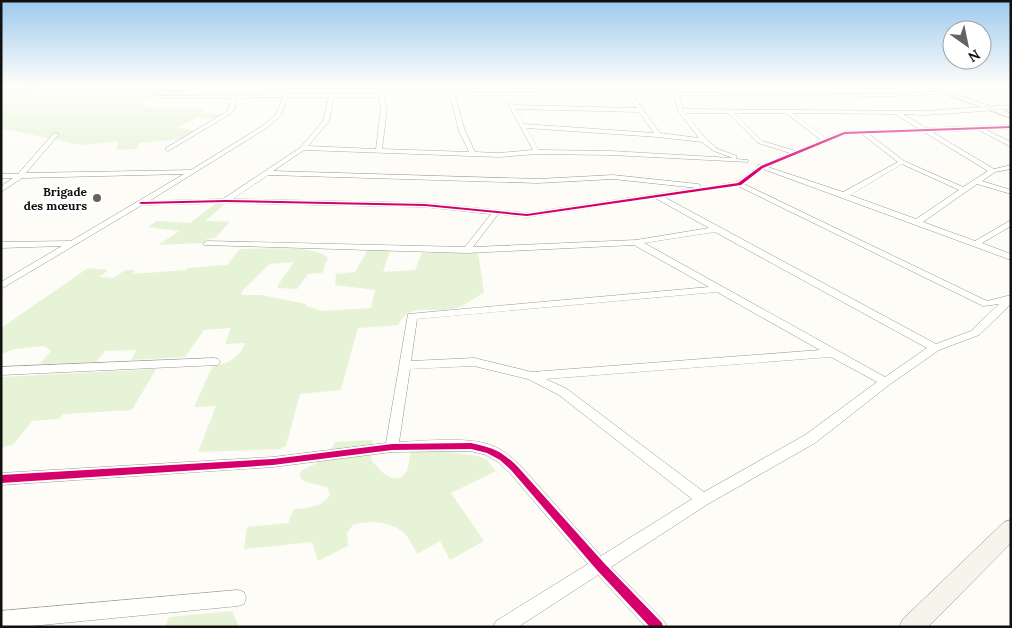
<svg xmlns="http://www.w3.org/2000/svg" width="1012" height="628" font-family="Lora,serif">
  <rect width="100%" height="100%" fill="#fdfcf7"/>
  <g fill="#e7f3d7">
    <polygon points="1,86 195,86 184,95 155,97 140,104 145,104 143,107 204,108 201,114 225,113 214,119 198,117 177,128 196,130 181,139 139,143 137,149 116,150 119,141 80,145 1,128"/>
    <polygon points="215,204 225,204 205,221 230,222 215,238 207,239 203,243 158,245 179,231 148,227 157,221 190,223"/>
    <path d="M 240,249 C 258,249 317,244 328,258 L 322,273 L 308,274 L 297,289 L 278,288 L 278,285 L 294,262 L 269,264 L 241,292 L 242,295 L 261,295 L 306,304 L 306,306 L 323,311 L 371,308 L 375,290 L 335,285 L 336,274 L 355,272 L 367,251 L 390,251 L 383,272 L 415,270 L 422,253 L 478,252 L 484,293 C 473,298 464,307 452,309 C 431,314 410,301 398,325 L 358,328 L 341,390 L 300,394 L 286,446 L 280,449 L 198,452 L 216,406 L 194,407 L 212,367 C 228,363 239,359 245,343 L 225,344 L 231,328 L 204,330 L 185,357 L 131,360 L 136,350 L 105,351 L 96,362 L 40,364 L 51,351 L 45,346 L 15,349 L 1,354 L 1,328 L 88,268 L 108,270 L 99,277 L 114,278 L 125,270 L 135,270 L 132,274 L 186,270 L 187,268 L 227,265 Z"/>
    <polygon points="156,369 132,410 63,414 59,419 32,421 14,444 1,448 1,377"/>
    <path d="M 373,440 L 371,459 C 377,468 395,489 406,472 C 411,464 407,453 414,447 L 478,456 L 487,460 L 496,471 L 451,493 L 484,541 L 450,560 L 440,541 L 417,554 C 414,548 411,542 407,536 C 395,522 370,519 353,525 L 347,533 L 348,546 L 318,561 L 312,542 L 244,549 L 247,527 L 288,523 L 294,509 C 309,508 320,508 330,495 L 327,487 L 306,482 L 300,478 L 300,472 C 317,461 326,463 335,442 Z"/>
    <polygon points="232,611 239,627 165,627 169,617"/>
  </g>
  <g fill="none" stroke-linecap="round" stroke-linejoin="round">
    <polyline stroke="#cde8f7" stroke-width="2" points="1,93 23,91 35,86"/>
    <g stroke="#979795" stroke-width="1">
      <g id="street">
        <path d="M 288,86 L 292,86 L 289,94 L 446,93 L 440,86 L 445,86 L 452,93 L 626,92 L 622,86 L 626,86 L 660,133 L 699,138 L 678,111 L 674,94 L 667,86 L 672,86 L 677,93 L 894,94 L 1011,88 L 1011,90 L 894,96 L 679,95 L 683,109 L 926,111 L 1011,105 L 1011,109 L 926,115 L 903,114 L 926,128 L 1011,125 L 1011,129 L 986,130 L 1011,142 L 1011,147 L 979,130 L 932,132 L 994,169 L 1011,165 L 1011,169 L 995,172 L 982,181 L 1011,190 L 1011,194 L 977,184 L 923,222 L 975,241 L 1011,220 L 1011,226 L 982,243 L 1011,254 L 1011,260 L 763,169 L 744,184 L 987,301 L 1011,295 L 1011,304 L 979,335 L 939,350 L 889,385 L 815,443 L 708,504 L 611,567 L 664,621 L 667,627 L 646,627 L 598,575 L 518,627 L 493,627 L 496,621 L 588,564 L 509,472 L 498,462 L 486,455 L 471,451 L 392,452 L 273,467 L 1,485 L 1,473 L 273,457 L 386,443 L 408,314 L 709,287 L 634,245 L 467,253 L 204,245 L 203,243 L 207,241 L 465,247 L 491,214 L 425,207 L 225,203 L 142,205 L 1,289 L 1,282 L 62,246 L 1,248 L 1,242 L 71,241 L 184,174 L 22,178 L 1,192 L 1,186 L 13,178 L 1,178 L 1,174 L 18,174 L 54,133 L 59,134 L 26,173 L 191,170 L 264,125 L 276,114 L 283,97 L 236,98 L 235,109 L 230,114 L 168,151 L 166,150 L 166,148 L 226,112 L 229,109 L 231,98 L 159,98 L 157,96 L 284,94 ZM 627,94 L 637,108 L 513,105 L 511,102 L 507,102 L 533,150 L 499,153 L 475,152 L 465,131 L 457,103 L 454,96 ZM 449,96 L 452,103 L 459,131 L 469,152 L 382,149 L 387,108 L 384,97 ZM 288,97 L 329,97 L 323,121 L 301,147 L 223,199 L 149,201 L 268,127 L 281,115 ZM 334,97 L 379,97 L 381,108 L 376,149 L 308,146 L 329,121 ZM 515,109 L 639,112 L 654,133 L 524,124 ZM 685,113 L 728,113 L 758,143 L 790,153 L 762,165 L 758,165 L 758,167 L 737,182 L 700,188 L 701,186 L 698,184 L 613,175 L 538,179 L 273,171 L 304,150 L 499,157 L 537,154 L 611,155 L 748,162 L 748,160 L 736,159 L 737,156 L 718,149 L 706,139 ZM 734,113 L 786,113 L 821,140 L 796,151 L 762,141 ZM 792,113 L 895,114 L 919,129 L 844,131 L 826,138 ZM 526,128 L 658,137 L 702,142 L 714,151 L 733,158 L 611,151 L 539,150 ZM 924,132 L 988,171 L 963,187 L 904,161 L 869,134 ZM 862,134 L 898,162 L 843,192 L 768,167 L 845,135 ZM 902,164 L 959,190 L 916,219 L 850,195 ZM 268,175 L 538,183 L 613,179 L 697,188 L 527,213 L 425,203 L 233,199 ZM 738,186 L 983,306 L 999,304 L 971,331 L 936,344 L 664,197 ZM 655,198 L 709,228 L 636,240 L 473,247 L 498,214 L 527,217 ZM 715,232 L 927,348 L 885,377 L 644,243 ZM 717,292 L 820,350 L 532,372 L 474,358 L 411,361 L 417,319 ZM 831,357 L 877,382 L 805,435 L 704,492 L 567,389 L 546,379 ZM 474,366 L 528,379 L 559,395 L 692,499 L 601,556 L 519,464 C 511,457 503,450 493,446 C 470,436 426,441 399,442 L 410,369 Z"/>
        <polygon points="214,358 218,359 220,362 218,365 1,375 1,367"/>
        <polygon points="238,590 244,592 246,598 244,604 238,606 21,627 1,627 1,611"/>
      </g>
    </g>
    <g stroke="#8e8d8b" stroke-width="1">
      <g id="secondary">
        <polygon points="923,86 932,86 1011,113 1011,118"/>
        <polygon points="1011,520 1011,543 928,627 899,627 903,619 1004,522"/>
      </g>
    </g>
    <use href="#street" fill="#fffffe" fill-rule="evenodd"/>
    <use href="#secondary" fill="#f6f4eb" fill-rule="evenodd"/>
    <g stroke="#fff" stroke-width="3">
      <g id="cycleway">
        <polygon points="1011,126 1011,128 845,134 763,168 741,185 527,216 425,206 225,202 141,204 139,203 141,202 225,200 425,204 527,214 738,183 761,166 844,132"/>
        <path d="M 471,443 C 493,448 500,450 517,466 L 604,563 L 662,623 L 663,627 L 650,627 L 596,569 L 511,470 L 500,460 L 487,453 L 471,449 L 392,450 L 273,465 L 1,483 L 1,475 L 273,459 L 392,444 Z"/>
      </g>
    </g>
    <use href="#cycleway" fill="#d6006c" fill-rule="evenodd"/>
  </g>
  <linearGradient id="sky" x2="0" y2="1"><stop stop-color="#9dc9ee"/><stop offset="0.49" stop-color="#fefefb"/><stop offset="1" stop-color="#fefefb" stop-opacity="0"/></linearGradient>
  <rect width="1012" height="174" fill="url(#sky)"/>
  <circle fill="#646362" stroke="#fff" stroke-width="2" cx="97" cy="198" r="5"/>
  <g text-anchor="middle" dominant-baseline="central" stroke-width="5" stroke-linejoin="round" paint-order="stroke">
    <g font-size="12" font-weight="bold" fill="#111" stroke="#fff" text-anchor="end">
      <text x="87" y="191">Brigade<tspan x="87" dy="14">des mœurs</tspan></text>
    </g>
  </g>
  <rect width="1012" height="628" fill="none" stroke="#111111" stroke-width="5"/>
  <g transform="translate(967 45) rotate(147)"><circle r="24" fill="#ffffff" stroke="#a0a0a0"/>
  <path d="M0-4L9 19L0 12L-9 19Z" fill="#646362"/>
  <text y="-8" font-size="14" font-weight="bold" text-anchor="middle" fill="#111111">N</text>
  </g>
</svg>
